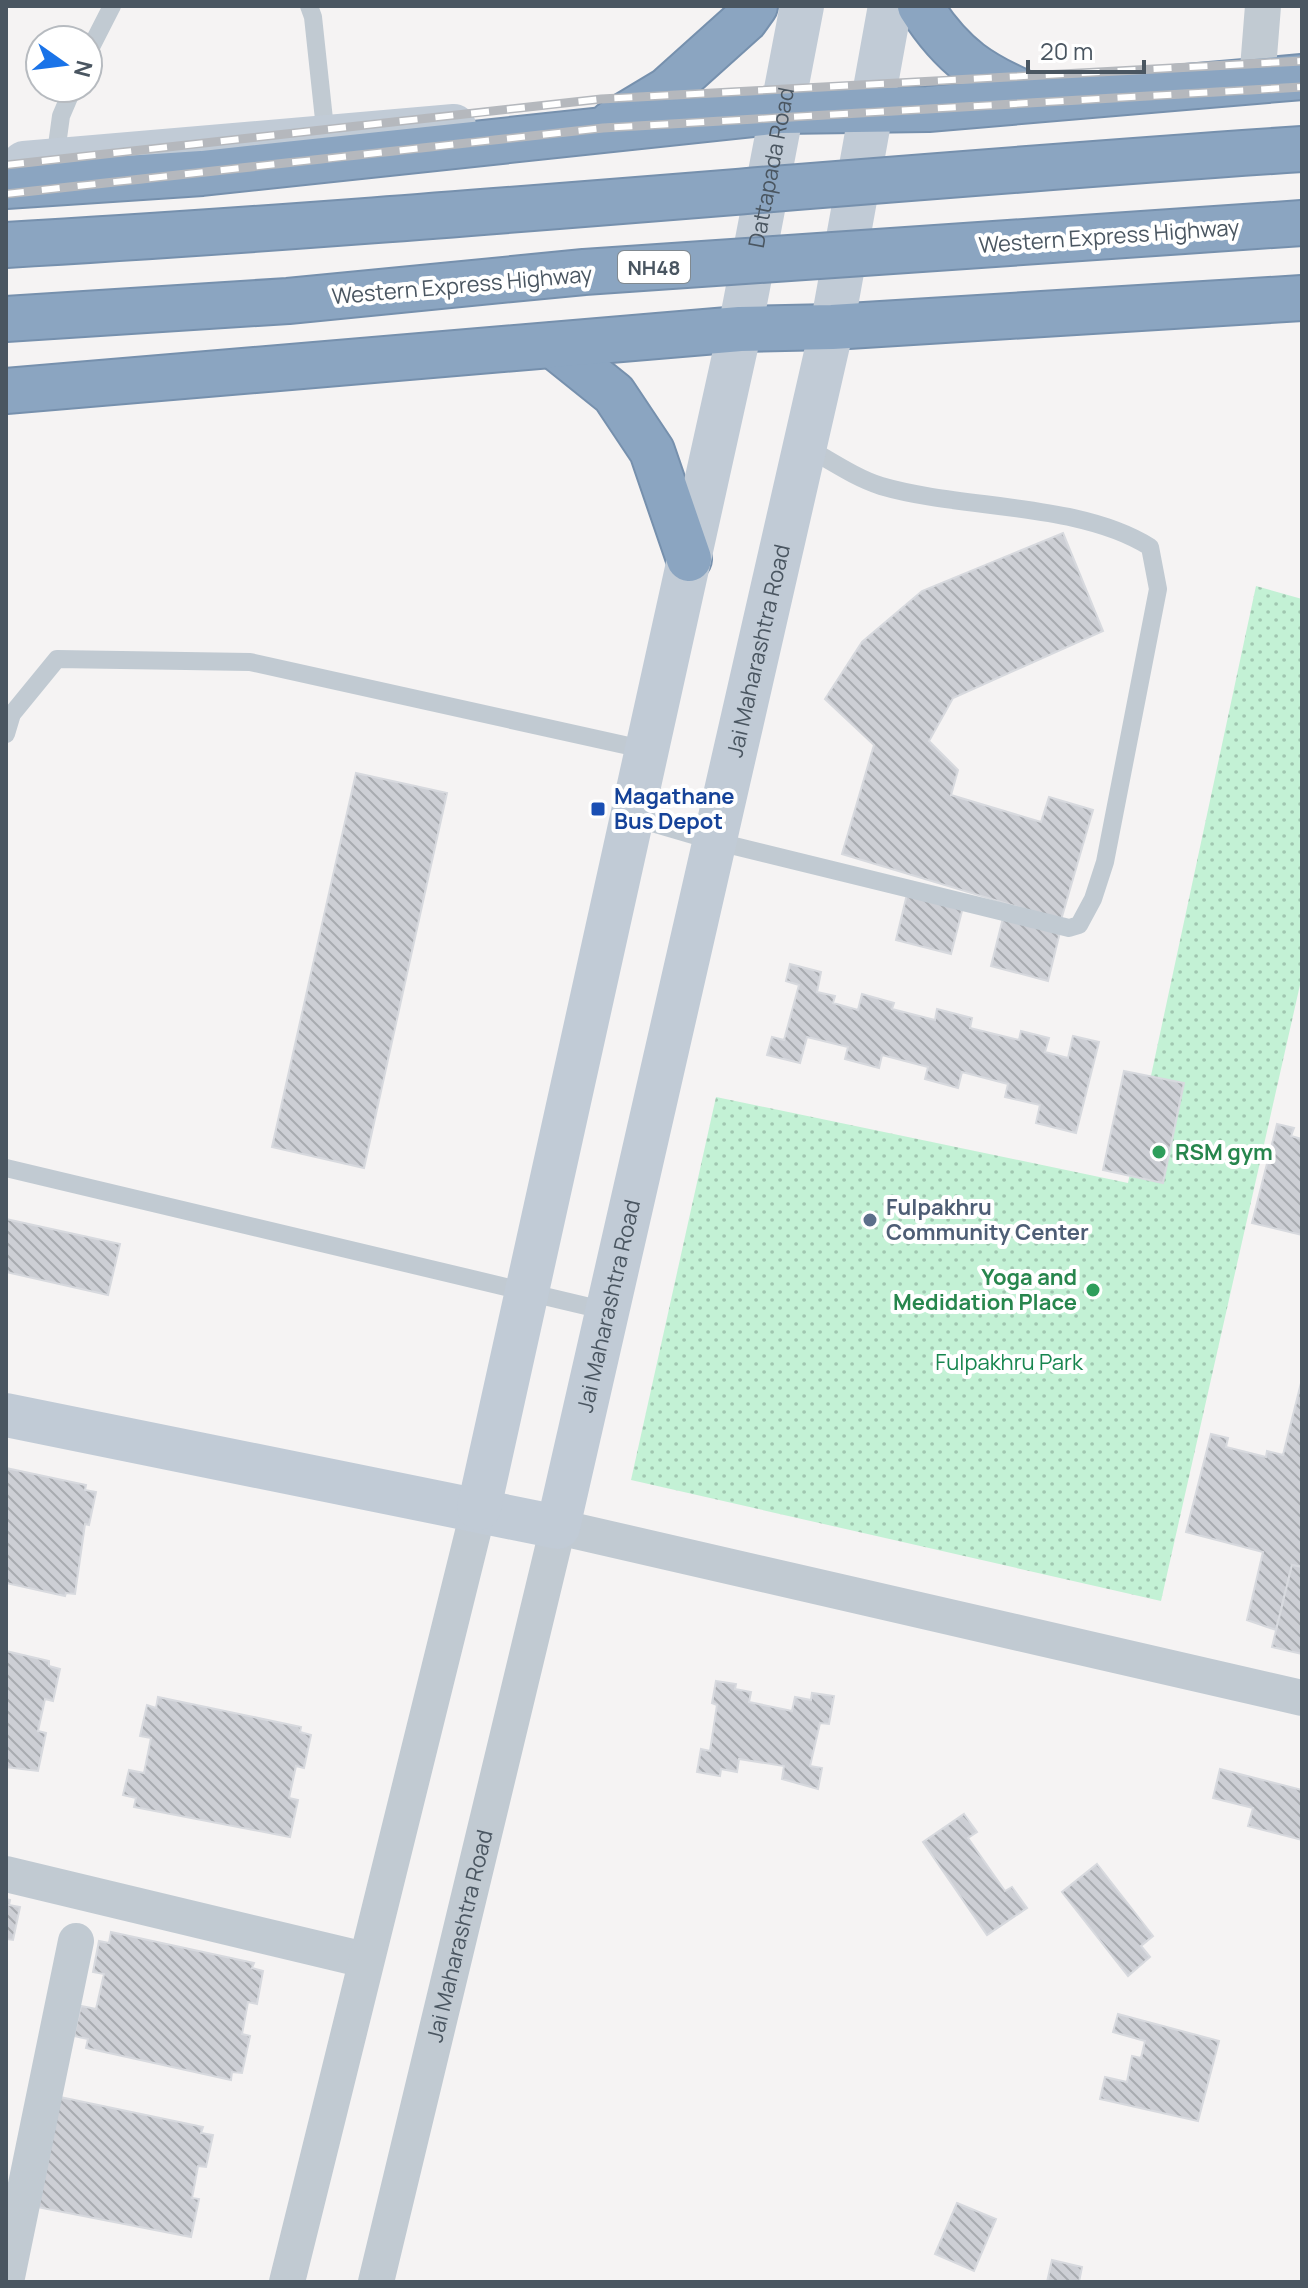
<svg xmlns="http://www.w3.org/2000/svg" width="1308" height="2288" font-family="Manrope,sans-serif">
  <defs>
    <pattern id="green-dots" width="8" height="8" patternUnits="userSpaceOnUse" patternTransform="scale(2)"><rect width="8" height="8" fill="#c3f1d5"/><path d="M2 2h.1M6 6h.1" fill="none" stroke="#a0c6b0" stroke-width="1.8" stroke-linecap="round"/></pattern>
    <pattern id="building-back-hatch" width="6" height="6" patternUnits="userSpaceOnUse" patternTransform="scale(2)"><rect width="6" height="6" fill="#cdcfd5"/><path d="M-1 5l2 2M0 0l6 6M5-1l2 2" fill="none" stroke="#a8abb0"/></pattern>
  </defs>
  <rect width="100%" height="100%" fill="#f5f3f3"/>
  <polygon fill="url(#green-dots)" points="1256,586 1302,599 1302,976 1161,1601 631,1480 716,1097 1128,1183"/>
  <g fill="url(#building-back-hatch)" stroke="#d7d9de" stroke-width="2">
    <polygon points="1063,533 1103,631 953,698 929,741 958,770 951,795 1041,822 1049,797 1093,810 1061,920 842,854 874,745 825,699 862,642 922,591"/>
    <polygon points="356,773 447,793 364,1168 272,1147"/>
    <polygon points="908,890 964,903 951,954 896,940"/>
    <polygon points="1003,918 1060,932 1048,981 991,966"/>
    <polygon points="790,964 821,972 817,992 835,996 833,1003 858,1010 862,994 894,1003 892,1009 935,1020 937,1009 972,1018 970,1028 1019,1040 1021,1031 1049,1038 1045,1052 1068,1058 1073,1036 1099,1042 1076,1133 1036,1123 1040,1105 1005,1097 1008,1084 962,1072 958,1088 925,1079 928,1067 882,1055 879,1068 845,1059 848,1047 807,1037 800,1063 767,1055 772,1037 784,1040 799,985 786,981"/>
    <polygon points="1124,1071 1184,1083 1163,1183 1103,1170"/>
    <polygon points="1277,1124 1294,1128 1291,1136 1302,1139 1302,1235 1252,1223"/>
    <polygon points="6,1219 120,1244 108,1295 6,1272"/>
    <polygon points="1302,1379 1302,1567 1292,1565 1276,1630 1247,1620 1263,1552 1186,1532 1211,1434 1228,1438 1226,1447 1266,1457 1267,1451 1283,1455"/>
    <polygon points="6,1468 86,1485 85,1490 96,1492 89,1525 85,1524 75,1594 66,1593 65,1596 6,1583"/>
    <polygon points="1292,1565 1302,1567 1302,1654 1272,1647"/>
    <polygon points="6,1651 49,1661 49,1666 60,1669 53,1701 45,1699 38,1731 46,1733 38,1771 6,1767"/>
    <polygon points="716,1681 736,1684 735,1689 751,1692 749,1702 792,1711 795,1697 811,1700 812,1693 834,1696 829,1724 820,1723 810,1766 822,1768 818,1789 782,1779 784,1766 739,1759 737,1772 721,1769 720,1776 697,1772 701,1749 710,1751 717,1705 712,1703"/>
    <polygon points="158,1697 301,1727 300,1732 311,1735 304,1768 296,1766 289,1798 298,1800 290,1837 134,1807 136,1798 123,1795 129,1770 144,1773 151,1738 140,1736 147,1705 156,1708"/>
    <polygon points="1220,1769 1302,1790 1302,1840 1248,1826 1253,1808 1213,1798"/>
    <polygon points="964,1814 977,1832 968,1838 1005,1891 1012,1887 1027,1908 987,1935 923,1842"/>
    <polygon points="1097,1864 1153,1936 1141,1946 1150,1957 1128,1976 1062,1892"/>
    <polygon points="6,1899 10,1900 9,1905 20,1907 13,1940 6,1939"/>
    <polygon points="111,1932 254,1963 252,1968 263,1971 257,2004 248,2002 242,2034 250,2036 242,2073 232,2072 231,2080 86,2048 88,2039 74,2036 81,2006 96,2009 104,1974 93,1972 99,1941 109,1943"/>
    <polygon points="1118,2014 1219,2041 1198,2121 1100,2099 1105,2077 1127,2082 1132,2056 1141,2058 1145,2041 1113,2032"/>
    <polygon points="60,2097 203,2127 201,2133 213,2135 206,2167 198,2166 192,2198 199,2199 191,2237 32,2206"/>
    <polygon points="957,2203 996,2219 974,2271 935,2254"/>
    <polygon points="1052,2260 1082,2267 1079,2282 1047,2282"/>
  </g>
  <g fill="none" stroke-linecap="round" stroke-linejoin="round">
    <g stroke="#7690ad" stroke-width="48">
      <g id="highway">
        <path d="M 920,6 C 953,58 981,75 1037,99"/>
        <polyline points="612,123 667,90 745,20 755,6"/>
        <polyline points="6,186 202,173 781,111 928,109 1302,77"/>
        <polyline points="553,345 614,394 652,451 689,559"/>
        <polyline points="6,391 740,329 832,327 1302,298"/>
      </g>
    </g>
    <g stroke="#c1cad2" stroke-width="18">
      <polyline points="309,6 313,17 326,138"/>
      <polyline points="88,53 112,6"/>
      <polyline points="55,160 61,116 73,88"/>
      <polyline points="6,734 12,714 57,659 250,662 647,750"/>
      <path d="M 632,817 L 714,841 L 1069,928 L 1079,925 L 1093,899 L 1105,862 L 1158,589 L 1150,547 C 1079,502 963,510 881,486 C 855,478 828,459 804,446"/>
      <polyline points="6,1168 607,1311"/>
    </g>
    <g stroke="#c1cad2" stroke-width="36">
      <polyline points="1257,81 1263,6"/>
      <polyline points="6,1874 365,1960"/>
      <polyline points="6,2282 76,1941"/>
      <polyline points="287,2282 479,1508"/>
      <path id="s1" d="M 376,2282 L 558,1527 L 1302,1698"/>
    </g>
    <g stroke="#c1cbd6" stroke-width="44">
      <polyline points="24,163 454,126"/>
      <path id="s2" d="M 6,1415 L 558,1527 L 832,327 L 890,6"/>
      <path id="s3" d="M 479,1508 L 740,329 L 802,6"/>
    </g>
    <use href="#highway" stroke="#8ba5c1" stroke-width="44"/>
    <g stroke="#b5b8bd" stroke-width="9">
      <g id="rail">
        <polyline points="6,165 601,99 1302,61"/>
        <polyline points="6,194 603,128 1302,87"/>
      </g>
    </g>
    <use href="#rail" stroke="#fff" stroke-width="6" stroke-dasharray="18" stroke-linecap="butt"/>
    <g stroke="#7690ad" stroke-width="48" stroke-linecap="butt">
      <g id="highway-bridge">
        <path d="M 6,245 C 438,220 870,178 1302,149"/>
        <polyline points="6,319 288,301 584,272 1302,223"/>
      </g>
    </g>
    <use href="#highway-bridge" stroke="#8ba5c1" stroke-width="44"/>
  </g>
  <rect fill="#1a4fb4" stroke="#fff" stroke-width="3" x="590" y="801" width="16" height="16" rx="4"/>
  <g fill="#2e9e5b" stroke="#fff" stroke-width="3">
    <circle cx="1159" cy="1152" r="8"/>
    <circle cx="1093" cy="1290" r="8"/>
  </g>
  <circle fill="#5c6f8a" stroke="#fff" stroke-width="3" cx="870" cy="1220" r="8"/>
  <g text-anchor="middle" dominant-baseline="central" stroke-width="8" stroke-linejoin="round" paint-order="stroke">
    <rect fill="#fff" stroke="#808990" stroke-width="2" x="618" y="251" width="72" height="32" rx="6"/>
    <g font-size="20" font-weight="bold" fill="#4a5661">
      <text x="654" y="267">NH48</text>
    </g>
    <g font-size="22" fill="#4a5661" stroke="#fff">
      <text stroke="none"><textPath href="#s3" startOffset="1372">Dattapada Road</textPath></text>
      <text transform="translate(1109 236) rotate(-4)">Western Express Highway</text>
      <text transform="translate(462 285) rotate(-5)">Western Express Highway</text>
      <text stroke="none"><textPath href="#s2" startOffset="1462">Jai Maharashtra Road</textPath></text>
      <text stroke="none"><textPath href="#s2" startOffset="790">Jai Maharashtra Road</textPath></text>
      <text stroke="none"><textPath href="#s1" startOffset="356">Jai Maharashtra Road</textPath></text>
    </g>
    <g font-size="22" font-weight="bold" fill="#164399" stroke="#fff" text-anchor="start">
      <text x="614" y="796">Magathane<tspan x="614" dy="25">Bus Depot</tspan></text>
    </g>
    <g font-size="22" font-weight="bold" fill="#27864d" stroke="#fff" text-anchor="start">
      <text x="1175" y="1152">RSM gym</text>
      <text x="1077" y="1277" text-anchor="end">Yoga and<tspan x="1077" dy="25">Medidation Place</tspan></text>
    </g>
    <g font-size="22" font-weight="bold" fill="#4e5e75" stroke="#fff" text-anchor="start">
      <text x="886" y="1207">Fulpakhru<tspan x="886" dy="25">Community Center</tspan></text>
    </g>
    <g font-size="22" fill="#17864f" stroke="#fff">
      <text x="1009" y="1362">Fulpakhru Park</text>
    </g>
  </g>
  <rect width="1308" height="2288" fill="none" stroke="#4a5661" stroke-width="16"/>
  <g transform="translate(64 64) rotate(104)"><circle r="38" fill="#ffffff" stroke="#b7bbc0" stroke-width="2"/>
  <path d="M0-6L14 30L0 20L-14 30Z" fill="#1a73e8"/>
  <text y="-12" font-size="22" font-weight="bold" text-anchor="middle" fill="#4a5661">N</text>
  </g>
  <path d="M1028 60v12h116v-12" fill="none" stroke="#4a5661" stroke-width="4"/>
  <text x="1040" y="60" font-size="24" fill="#4a5661" stroke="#ffffff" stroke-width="6" paint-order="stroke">20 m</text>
</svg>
